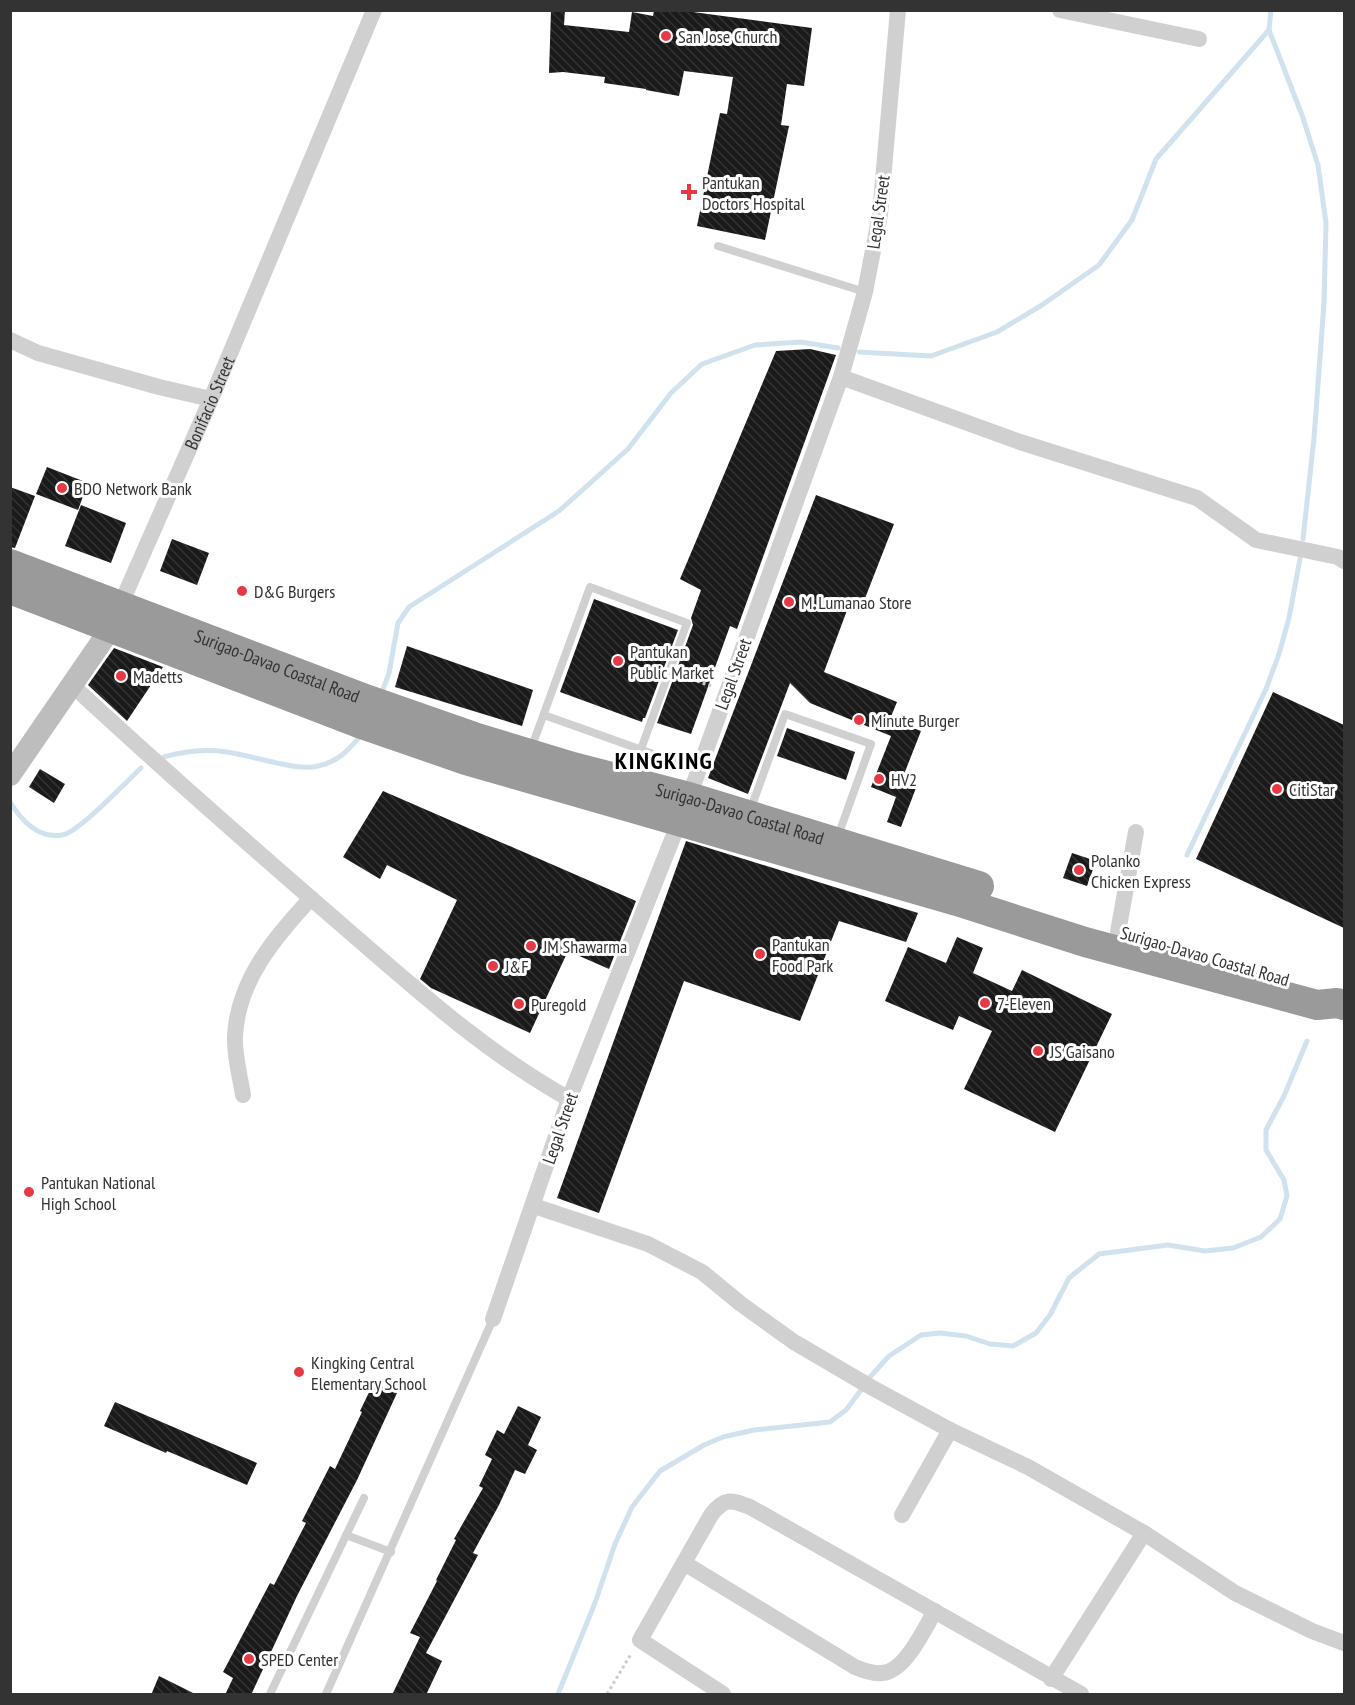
<svg xmlns="http://www.w3.org/2000/svg" width="1355" height="1705" font-family="'PT Sans Narrow',sans-serif">
  <defs>
    <pattern id="building-back-hatch" width="6" height="6" patternUnits="userSpaceOnUse" patternTransform="scale(1.5)"><rect width="6" height="6" fill="#1a1a1a"/><path d="M-1 5l2 2M0 0l6 6M5-1l2 2" fill="none" stroke="#333"/></pattern>
  </defs>
  <rect width="100%" height="100%" fill="#fff"/>
  <g fill="none" stroke-linecap="round" stroke-linejoin="round">
    <g stroke="#cfe2ee" stroke-width="5">
      <polyline points="1271,10 1269,30 1302,115 1318,165 1326,223 1324,303 1314,438 1303,539"/>
      <polyline points="859,352 931,356 997,332 1042,305 1099,265 1132,220 1156,159 1269,30"/>
      <polyline points="382,692 389,673 398,623 409,607 559,511 628,449 671,393 702,364 755,345 801,342 838,348"/>
      <path d="M 164,757 C 204,745 228,751 268,761 C 282,764 304,770 318,766 C 338,762 349,750 362,734"/>
      <path d="M 10,802 C 21,820 38,839 62,835 C 78,833 127,781 141,768"/>
      <polyline points="1187,855 1266,689 1279,654 1289,618 1300,559"/>
      <polyline points="870,1377 889,1356 921,1335 940,1333 966,1336 990,1344 1013,1346 1036,1333 1050,1315 1069,1278 1099,1254 1168,1245 1205,1251 1233,1248 1261,1237 1280,1219 1287,1196 1284,1180 1266,1150 1266,1130 1284,1096 1307,1041"/>
      <polyline points="558,1694 595,1603 615,1544 632,1507 660,1471 704,1445 723,1437 754,1430 830,1422 846,1410 861,1390"/>
    </g>
  </g>
  <g fill="url(#building-back-hatch)">
    <polygon points="551,10 565,10 564,25 629,32 632,12 653,16 654,10 693,10 693,12 812,28 804,86 787,84 781,125 789,126 765,240 697,226 720,113 727,114 733,77 684,71 679,96 646,90 646,89 604,83 605,77 563,72 549,73"/>
    <polygon points="810,349 836,355 737,629 730,626 691,734 657,723 693,625 691,618 701,590 680,579 776,351"/>
    <polygon points="47,467 88,483 78,510 36,494"/>
    <polygon points="10,487 35,496 15,548 10,547"/>
    <polygon points="816,495 894,524 862,606 849,605 824,672 897,702 890,719 921,731 901,782 916,788 901,827 887,822 896,797 871,787 891,736 810,703 790,683 748,794 708,778"/>
    <polygon points="81,505 126,523 111,563 65,546"/>
    <polygon points="172,539 209,553 197,585 160,571"/>
    <polygon points="594,599 678,630 645,718 643,718 642,722 560,692"/>
    <polygon points="407,646 533,690 522,726 395,687"/>
    <polygon points="114,648 163,667 127,721 88,685"/>
    <polygon points="1273,692 1344,725 1344,928 1196,859"/>
    <polygon points="787,728 855,752 846,780 777,756"/>
    <polygon points="40,769 65,784 54,803 29,787"/>
    <polygon points="383,791 636,901 609,969 568,951 530,1033 431,988 420,979 457,900 387,865 380,879 343,857"/>
    <polygon points="686,841 918,913 906,942 839,921 800,1021 684,981 599,1213 557,1198"/>
    <polygon points="1072,853 1096,861 1087,886 1063,878"/>
    <polygon points="957,937 983,948 973,973 1012,991 1022,970 1112,1014 1055,1132 964,1089 992,1031 959,1016 953,1030 885,1001 908,947 946,963"/>
    <polygon points="374,1382 397,1393 357,1480 297,1596 251,1695 225,1695 233,1678 223,1672 270,1583 274,1585 306,1523 302,1521 330,1466 335,1469 362,1412 360,1411"/>
    <polygon points="115,1402 257,1463 247,1485 167,1451 166,1453 104,1426"/>
    <polygon points="518,1406 541,1417 528,1445 537,1450 525,1474 515,1470 499,1505 473,1553 478,1555 426,1653 442,1661 426,1695 392,1695 420,1637 410,1633 437,1581 436,1580 456,1540 454,1539 483,1488 479,1486 492,1459 485,1455 497,1430 504,1434"/>
    <polygon points="159,1676 197,1695 151,1695"/>
  </g>
  <g fill="none" stroke-linecap="round" stroke-linejoin="round">
    <g stroke="#cdcdcd" stroke-width="3" stroke-dasharray="3 3" stroke-linecap="butt">
      <polyline points="680,675 714,687"/>
      <polyline points="607,1694 631,1654"/>
    </g>
    <g stroke="#d0d0d0" stroke-width="8">
      <polyline points="718,246 865,292"/>
      <polyline points="544,715 698,770"/>
      <polyline points="531,749 590,587 687,623 641,749"/>
      <polyline points="750,811 785,714 871,744 838,836"/>
      <polyline points="346,1535 391,1552"/>
      <polyline points="270,1694 364,1498"/>
      <polyline points="326,1694 493,1319"/>
    </g>
    <g stroke="#d0d0d0" stroke-width="16">
      <polyline points="1060,10 1199,39"/>
      <polyline points="10,340 38,353 159,387 211,399"/>
      <polyline points="841,377 1020,442 1197,498 1256,540 1338,557 1344,561"/>
      <path id="s1" d="M 120,606 L 211,399 L 374,10"/>
      <path d="M 72,685 C 158,765 247,843 336,920 C 410,984 483,1051 569,1099"/>
      <polyline points="1118,932 1136,832"/>
      <path d="M 243,1095 C 240,1076 234,1055 235,1036 C 238,979 275,938 311,898"/>
      <polyline points="534,1206 648,1244 702,1272 741,1304 794,1342 869,1386 950,1430 1028,1467 1144,1533 1235,1593 1312,1631 1344,1643"/>
      <polyline points="493,1319 569,1099 689,797 841,377 865,292 880,214 898,10"/>
      <polyline points="902,1515 950,1430"/>
      <path d="M 684,1563 L 855,1667 C 864,1671 872,1674 882,1673 C 905,1672 924,1629 935,1611"/>
      <polyline points="1051,1679 1144,1533"/>
      <path d="M 723,1694 L 640,1640 L 711,1515 C 725,1497 731,1500 750,1507 L 1081,1694"/>
    </g>
    <polyline stroke="#bdbdbd" stroke-width="22" points="10,775 111,628 117,614"/>
    <g stroke="#9a9a9a" stroke-width="30">
      <path id="s2" d="M 10,564 L 368,700 L 474,737 L 573,767 L 689,797 L 979,886"/>
      <polyline points="10,589 359,723 466,760 957,901 1085,942 1317,1005 1337,1003 1344,1005"/>
    </g>
  </g>
  <g fill="#e63946" stroke="#fff" stroke-width="2">
    <circle cx="666" cy="36" r="6"/>
    <path d="M686 183h6v6h6v6h-6v6h-6v-6h-6v-6h6z"/>
    <circle cx="62" cy="488" r="6"/>
    <circle cx="242" cy="591" r="6"/>
    <circle cx="789" cy="602" r="6"/>
    <circle cx="618" cy="661" r="6"/>
    <circle cx="121" cy="676" r="6"/>
    <circle cx="859" cy="720" r="6"/>
    <circle cx="879" cy="779" r="6"/>
    <circle cx="1277" cy="789" r="6"/>
    <circle cx="1079" cy="870" r="6"/>
    <circle cx="531" cy="946" r="6"/>
    <circle cx="760" cy="954" r="6"/>
    <circle cx="493" cy="966" r="6"/>
    <circle cx="985" cy="1003" r="6"/>
    <circle cx="519" cy="1004" r="6"/>
    <circle cx="1038" cy="1051" r="6"/>
    <circle cx="29" cy="1192" r="6"/>
    <circle cx="299" cy="1372" r="6"/>
    <circle cx="249" cy="1659" r="6"/>
  </g>
  <g text-anchor="middle" dominant-baseline="central" stroke-width="6" stroke-linejoin="round" paint-order="stroke">
    <g font-size="18" fill="#333" stroke="#fff" text-anchor="start">
      <text x="678" y="36">San Jose Church</text>
      <text x="702" y="182">Pantukan<tspan x="702" dy="21">Doctors Hospital</tspan></text>
      <text x="74" y="488">BDO Network Bank</text>
      <text x="254" y="591">D&amp;G Burgers</text>
      <text x="801" y="602">M. Lumanao Store</text>
      <text x="630" y="651">Pantukan<tspan x="630" dy="21">Public Market</tspan></text>
      <text x="133" y="676">Madetts</text>
      <text x="871" y="720">Minute Burger</text>
      <text x="891" y="779">HV2</text>
      <text x="1289" y="789">CitiStar</text>
      <text x="1091" y="860">Polanko<tspan x="1091" dy="21">Chicken Express</tspan></text>
      <text x="772" y="944">Pantukan<tspan x="772" dy="21">Food Park</tspan></text>
      <text x="543" y="946">JM Shawarma</text>
      <text x="505" y="966">J&amp;F</text>
      <text x="997" y="1003">7-Eleven</text>
      <text x="531" y="1004">Puregold</text>
      <text x="1050" y="1051">JS Gaisano</text>
      <text x="41" y="1182">Pantukan National<tspan x="41" dy="21">High School</tspan></text>
      <text x="311" y="1362">Kingking Central<tspan x="311" dy="21">Elementary School</tspan></text>
      <text x="261" y="1659">SPED Center</text>
    </g>
    <g font-size="18" fill="#333" stroke="#fff">
      <text transform="translate(878 212) rotate(-82)">Legal Street</text>
      <text stroke="none"><textPath href="#s1" startOffset="222">Bonifacio Street</textPath></text>
      <text stroke="none"><textPath href="#s2" startOffset="286">Surigao-Davao Coastal Road</textPath></text>
      <text transform="translate(733 674) rotate(-70)">Legal Street</text>
      <text stroke="none"><textPath href="#s2" startOffset="772">Surigao-Davao Coastal Road</textPath></text>
      <text transform="translate(1205 956) rotate(16)">Surigao-Davao Coastal Road</text>
      <text transform="translate(560 1128) rotate(-71)">Legal Street</text>
    </g>
    <g font-size="24" font-weight="bold" letter-spacing="1.5" fill="#000" stroke="#fff">
      <text x="664" y="760">KINGKING</text>
    </g>
  </g>
  <rect width="1355" height="1705" fill="none" stroke="#333333" stroke-width="24"/>
</svg>
